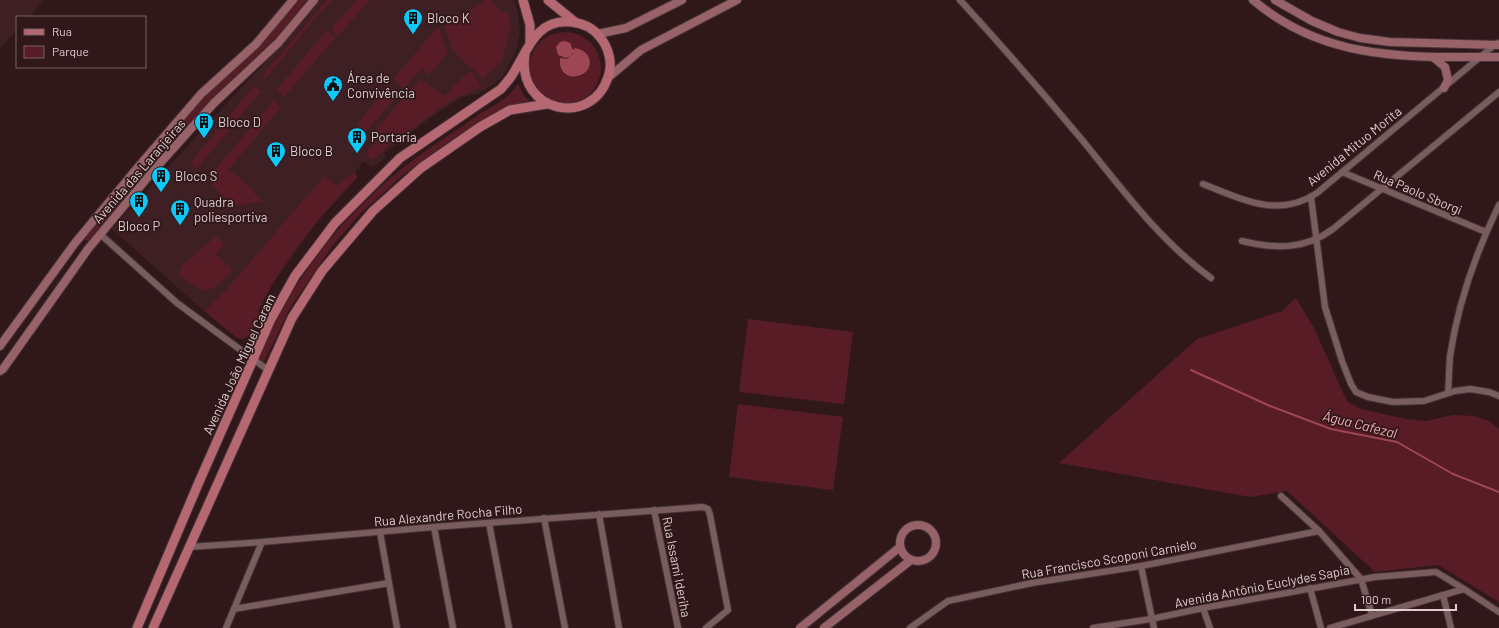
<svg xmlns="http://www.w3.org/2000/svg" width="1499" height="628" font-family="Barlow,sans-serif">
  <rect width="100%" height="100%" fill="#30181a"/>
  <g fill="#3e2024">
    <polygon points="0,0 44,0 29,17 17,17 17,30 0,48"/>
    <polygon points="320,0 514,0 518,13 520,31 516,51 507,70 500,79 486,89 477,94 462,97 434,115 384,153 386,156 374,167 370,166 364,161 355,172 357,178 316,223 272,285 258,311 262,313 251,334 246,338 237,338 204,311 112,229 201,131 265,63"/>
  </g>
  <g fill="#571c26">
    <polygon points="298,0 308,0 274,40 213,97 148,171 91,241 84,240 113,202 202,96 279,22"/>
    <polygon points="327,0 333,0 320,13 265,79 262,76"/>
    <polygon points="357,0 370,0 338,36 331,29"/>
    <polygon points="487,0 492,0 501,12 508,11 511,26 508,39 502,61 483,79 453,51 444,26"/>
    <polygon points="438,27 448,52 429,75 421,68 404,89 393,79"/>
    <polygon points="327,30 335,38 284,97 276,90"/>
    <circle cx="565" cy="68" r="36"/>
    <polygon points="470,70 482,87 455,98 388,146 373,160 366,154 376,141 370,136 420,79 444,96"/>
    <path d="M 518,84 L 524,96 L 530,101 L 498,111 L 441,147 L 404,174 L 360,214 L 333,245 L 290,308 L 264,362 L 260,360 L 259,357 C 294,275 348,207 420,155 C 439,141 459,129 478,115 C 485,110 494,107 501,101 C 508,97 513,90 518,84 Z"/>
    <polygon points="388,85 399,94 356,143 348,137"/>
    <polygon points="254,86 261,91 197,169 190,163"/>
    <polygon points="273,101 281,107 229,169 254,191 253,192 263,201 230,207 208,178"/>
    <path d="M 355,172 L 357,178 C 318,217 282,261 258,311 L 262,313 L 249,336 L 242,339 L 237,338 L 204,311 L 227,289 L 324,176 L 338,186 L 347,176 L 349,177 Z"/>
    <path d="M 216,236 L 224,244 L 216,255 L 231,268 L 231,272 C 209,296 204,294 179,275 L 182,266 Z"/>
    <polygon points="1296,298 1315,330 1344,395 1349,403 1362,409 1406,419 1426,421 1453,415 1474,416 1489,421 1499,429 1499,602 1438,565 1375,572 1287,491 1250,497 1059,463 1197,339 1282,311"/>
    <polygon points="748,319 853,332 844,404 739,392"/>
    <polygon points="738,404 843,417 833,490 729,477"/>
  </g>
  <path fill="#9e4754" d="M 565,41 L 570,43 L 573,50 L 575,48 C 580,49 585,51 588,56 C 599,77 557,88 560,58 L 567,59 L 573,54 L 573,53 L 571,56 L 566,58 L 558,55 L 556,47 L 560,42 Z"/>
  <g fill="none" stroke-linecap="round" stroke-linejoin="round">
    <polyline stroke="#9e4754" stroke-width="2" points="1191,370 1270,406 1331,429 1397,442 1453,474 1499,492"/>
    <g stroke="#463336" stroke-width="8">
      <g id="street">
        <path d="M 960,0 C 1002,46 1043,93 1083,141 C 1123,190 1160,241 1211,278"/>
        <polyline points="1342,172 1486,232"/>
        <path d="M 1203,184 C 1242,199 1278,219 1317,193 L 1497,43"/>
        <polyline points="1311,197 1325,307 1342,361 1351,384 1356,392 1368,397 1393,402 1424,401 1455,391 1470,389 1489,392 1499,396"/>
        <polyline points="100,234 177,303 268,370"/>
        <path d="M 1242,241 C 1275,249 1305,250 1333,229 L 1499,92"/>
        <path d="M 1448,393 C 1449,381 1449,368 1450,356 C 1458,304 1476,252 1499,205"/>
        <polyline points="1281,496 1319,531 1361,579 1372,615"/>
        <polyline points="654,510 678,628"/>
        <polyline points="599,514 619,628"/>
        <polyline points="544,518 565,628"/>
        <polyline points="489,523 509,628"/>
        <polyline points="434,527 453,628"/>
        <polyline points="380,532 397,628"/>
        <polyline points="189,547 262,542 434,527 703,507 708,509 710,515 728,610 706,628"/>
        <polyline points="1141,566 1154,628"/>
        <polyline points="1310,588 1321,628"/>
        <polyline points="1443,595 1451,628"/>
        <polyline points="1203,608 1210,628"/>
        <polyline points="234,609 389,583"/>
        <polyline points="226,628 262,542"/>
        <polyline points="910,628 948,601 1032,583 1141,566 1319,531"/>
        <polyline points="1093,628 1151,619 1203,608 1375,577 1436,572 1464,589 1499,612"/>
        <polyline points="1330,628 1464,589"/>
      </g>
    </g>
    <g stroke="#463336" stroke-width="10">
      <g id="secondary">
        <path d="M 1253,0 C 1326,62 1410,57 1499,57"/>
        <polyline points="1275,0 1312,21 1338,32 1360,38 1390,42 1499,45"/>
        <polyline points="598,34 626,28 682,0"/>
        <polyline points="1434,58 1445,67 1448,80 1444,88"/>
        <polyline points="609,77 641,50 737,0"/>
        <polyline points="0,346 75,243 139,166 201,94 256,44 293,0"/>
        <polyline points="0,371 3,369 88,249 153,171 214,103 278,43 314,0"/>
        <circle cx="918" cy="543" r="18"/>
        <polyline points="800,628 900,547"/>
        <polyline points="824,628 911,560"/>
      </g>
    </g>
    <g stroke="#463336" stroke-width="11">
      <g id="primary">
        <polyline points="523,0 530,25 530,42"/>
        <polyline points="548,0 575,22"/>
        <path d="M 137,628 L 199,482 L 271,319 L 295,276 L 335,223 L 400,158 L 501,89 C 505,84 511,78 514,72 C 528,49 537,18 571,22 C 582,23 593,28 600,37 C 609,48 613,64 608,77 C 592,128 516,113 525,54"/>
        <polyline points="153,628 292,318 322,271 373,211 421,168 480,127 510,110 547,104"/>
      </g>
    </g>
    <use href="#street" stroke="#795c5e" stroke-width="6"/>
    <use href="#secondary" stroke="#976268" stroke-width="8"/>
    <use href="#primary" stroke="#b66872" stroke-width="9"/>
  </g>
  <defs>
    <g id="building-pin" transform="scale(1)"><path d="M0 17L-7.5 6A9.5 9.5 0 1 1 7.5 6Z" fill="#0bcafa" stroke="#30181a"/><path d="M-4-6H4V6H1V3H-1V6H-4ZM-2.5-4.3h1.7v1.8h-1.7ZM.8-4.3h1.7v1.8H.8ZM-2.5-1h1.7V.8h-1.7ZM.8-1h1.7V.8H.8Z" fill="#111"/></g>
    <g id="civic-pin" transform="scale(1)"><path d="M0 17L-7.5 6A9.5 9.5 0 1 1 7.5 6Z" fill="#0bcafa" stroke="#30181a"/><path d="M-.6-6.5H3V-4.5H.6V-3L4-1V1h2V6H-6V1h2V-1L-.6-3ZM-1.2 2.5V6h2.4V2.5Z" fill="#111"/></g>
  </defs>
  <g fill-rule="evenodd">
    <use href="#building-pin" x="413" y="18"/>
    <use href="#civic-pin" x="333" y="85"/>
    <use href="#building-pin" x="204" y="122"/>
    <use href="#building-pin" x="357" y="137"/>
    <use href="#building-pin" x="276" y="151"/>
    <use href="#building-pin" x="161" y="176"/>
    <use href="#building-pin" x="139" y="201"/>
    <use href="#building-pin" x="180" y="209"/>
  </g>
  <g text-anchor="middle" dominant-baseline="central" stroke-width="3.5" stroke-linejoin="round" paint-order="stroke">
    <g font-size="13" fill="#dfcdcf" stroke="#30181a" text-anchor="start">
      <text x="427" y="18">Bloco K</text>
      <text x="347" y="78">Área de<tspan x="347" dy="15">Convivência</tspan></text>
      <text x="218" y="122">Bloco D</text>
      <text x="371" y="137">Portaria</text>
      <text x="290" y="151">Bloco B</text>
      <text x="175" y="176">Bloco S</text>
      <text x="194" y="202">Quadra<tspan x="194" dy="15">poliesportiva</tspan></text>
      <text x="139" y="226" text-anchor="middle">Bloco P</text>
    </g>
    <g font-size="13" fill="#dfcdcf" stroke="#30181a">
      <text transform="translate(1354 146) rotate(-39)">Avenida Mituo Morita</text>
      <text transform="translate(139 171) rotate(-49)">Avenida das Laranjeiras</text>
      <text transform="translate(1418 192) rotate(23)">Rua Paolo Sborgi</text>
      <text transform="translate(239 364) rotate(-65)">Avenida João Miguel Caram</text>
      <text transform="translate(448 515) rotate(-5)">Rua Alexandre Rocha Filho</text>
      <text transform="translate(1109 559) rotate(-10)">Rua Francisco Scoponi Carnielo</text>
      <text transform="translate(677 567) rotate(79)">Rua Issami Ideriha</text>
      <text transform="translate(1262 586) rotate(-11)">Avenida Antônio Euclydes Sapia</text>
    </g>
    <g font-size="14" font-style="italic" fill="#f5abb2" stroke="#30181a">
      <text transform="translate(1360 424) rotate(14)">Água Cafezal</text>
    </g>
  </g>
  <rect x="16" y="16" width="130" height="52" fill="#30181a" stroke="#766062"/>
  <rect x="24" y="29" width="20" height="6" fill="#b66872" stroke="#766062"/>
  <text x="52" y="36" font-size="12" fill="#dfcdcf">Rua</text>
  <rect x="24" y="46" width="20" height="12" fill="#571c26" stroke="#766062"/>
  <text x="52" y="56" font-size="12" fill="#dfcdcf">Parque</text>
  <path d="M1355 604v6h101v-6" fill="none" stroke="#dfcdcf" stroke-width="2"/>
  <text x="1361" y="604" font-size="12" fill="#dfcdcf" stroke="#30181a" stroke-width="3" paint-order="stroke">100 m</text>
</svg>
